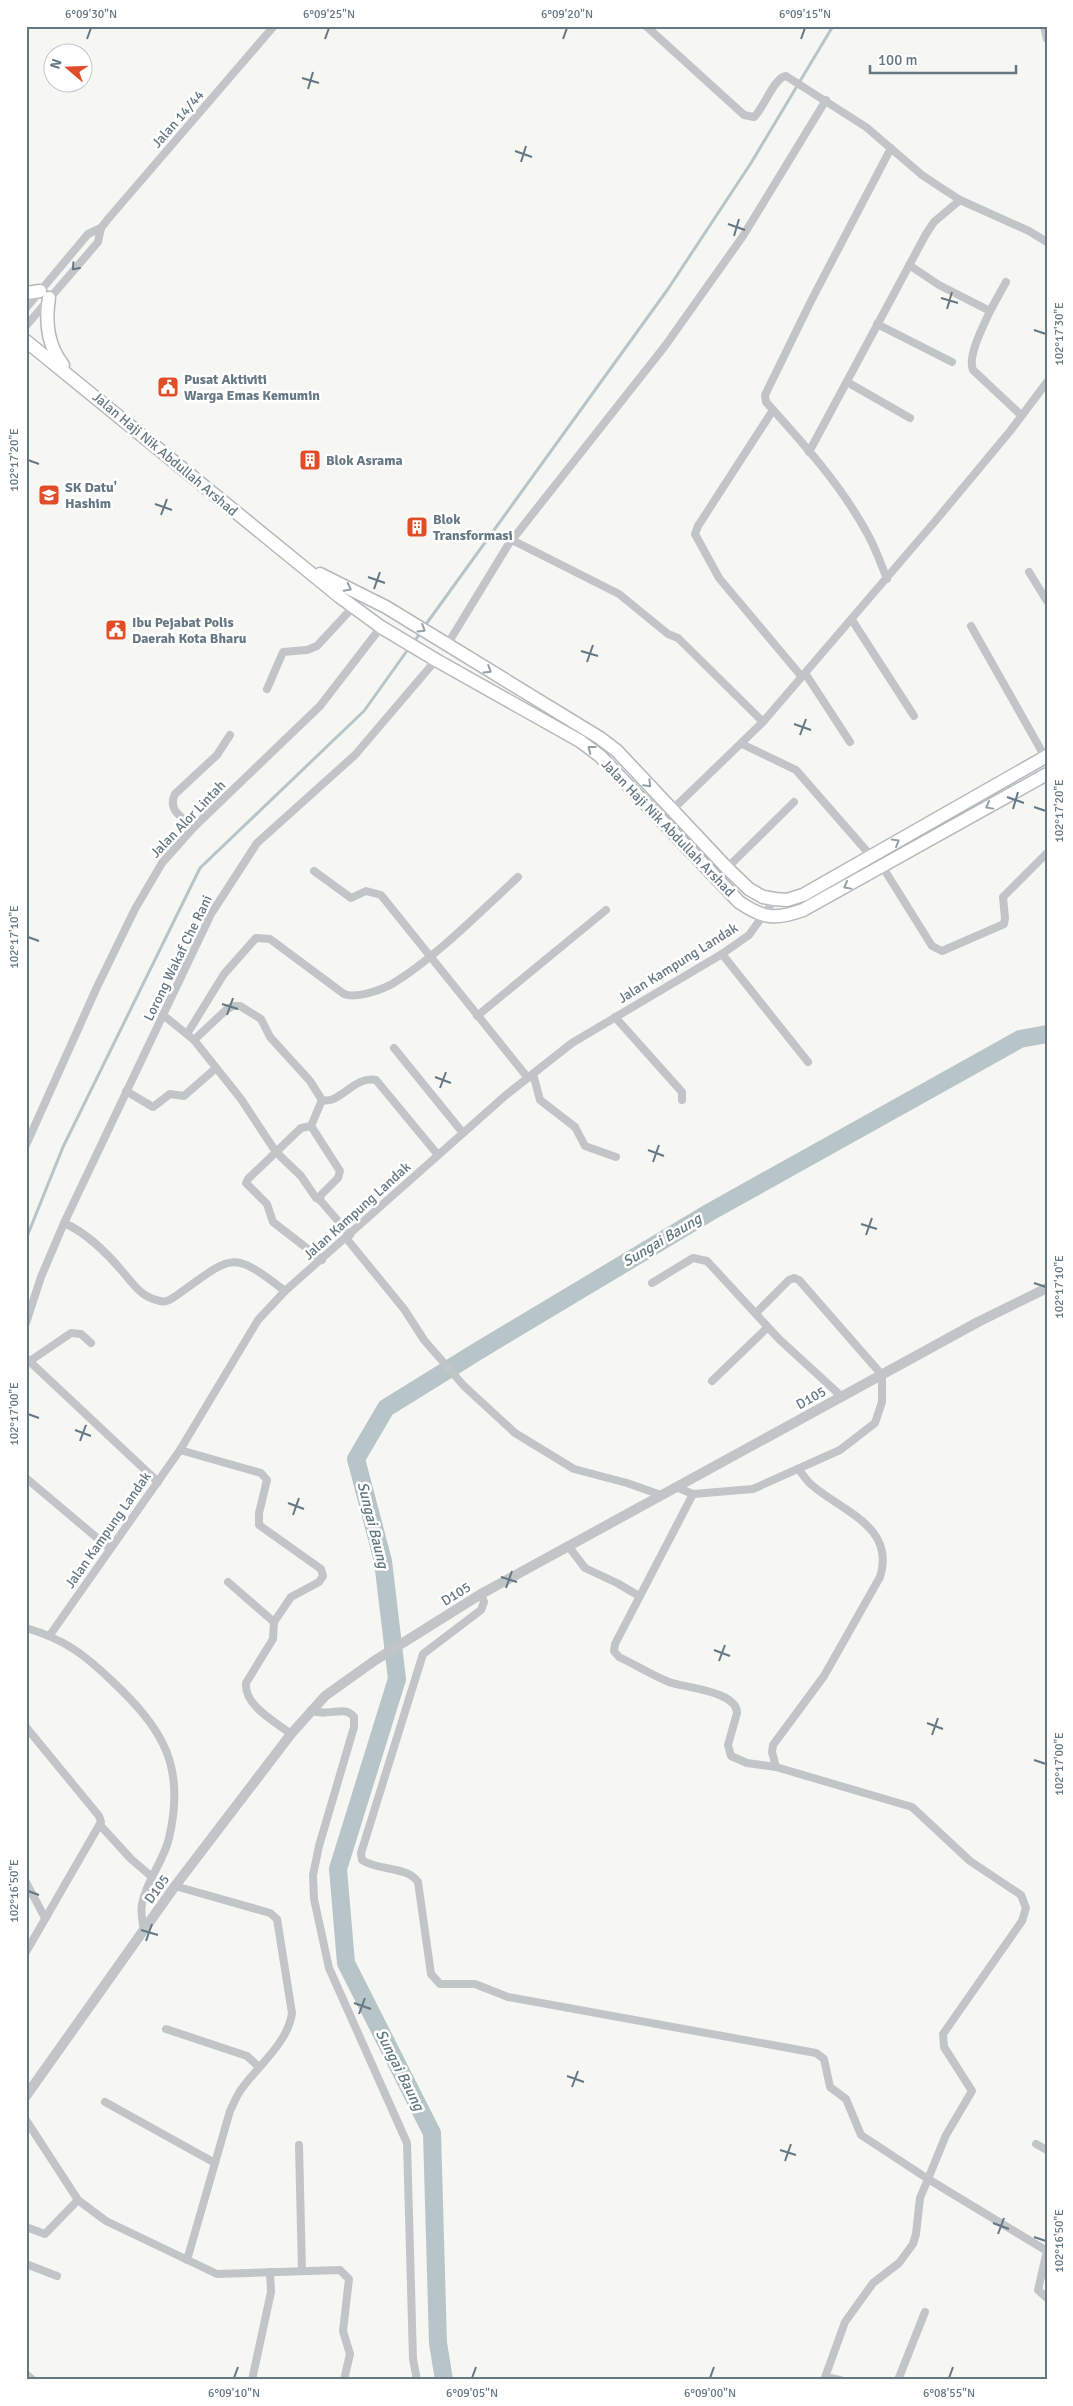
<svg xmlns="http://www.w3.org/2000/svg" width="1073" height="2406" font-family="Signika,sans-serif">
  <rect width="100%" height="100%" fill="#f6f6f3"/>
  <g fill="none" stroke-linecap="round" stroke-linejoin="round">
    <g stroke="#b7c4c8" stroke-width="3">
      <polyline points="424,627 668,289 751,163 833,26"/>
      <polyline points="413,643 421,632"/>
      <polyline points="26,1239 63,1147 200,868 364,711 409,648"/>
    </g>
    <polyline stroke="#b7c4c8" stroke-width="18" points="444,2380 438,2343 432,2133 346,1963 338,1869 397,1679 383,1561 356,1459 386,1408 478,1351 710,1212 1020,1039 1047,1034"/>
    <g stroke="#b4b9bc" stroke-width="15">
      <g id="primary">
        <polyline points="26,293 40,291"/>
        <path d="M 49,298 C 45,322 48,346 63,365"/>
        <path d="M 26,341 L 340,597 L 381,627 L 436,660 L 580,741 L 600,756 L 739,902 C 764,919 775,920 803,910 L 1047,774"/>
        <polyline points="320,574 386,607 600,738 617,751 727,868 749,889 763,897 775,899 787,900 803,895 1047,756"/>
      </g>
    </g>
    <g stroke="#c1c5c8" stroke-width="8">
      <path d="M 646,26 L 744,115 L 754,117 C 764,108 774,77 786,76 L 866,127 L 922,175 L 940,187 L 960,200 L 1029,231 L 1047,242"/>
      <polyline points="1044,26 1047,39"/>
      <path d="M 909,265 L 939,285 L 990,311 C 984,325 967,356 973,370 L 1021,415"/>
      <polyline points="26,308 88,234 101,228"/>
      <polyline points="990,311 1006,282"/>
      <polyline points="877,324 952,362"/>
      <polyline points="26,326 98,242 101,228 108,219 274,26"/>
      <polyline points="847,382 910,418"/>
      <polyline points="773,410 698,526 695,534 719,578 802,677"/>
      <polyline points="809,452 926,234 934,222 960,200"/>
      <polyline points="512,540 619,594 668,634 678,638 763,722"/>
      <polyline points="1029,572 1047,601"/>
      <path d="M 887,579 C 881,564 875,547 867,533 C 841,485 802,442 766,402 L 765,395 L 811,301 L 891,148"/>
      <polyline points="852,620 914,716"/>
      <polyline points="971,626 1045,757"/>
      <polyline points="447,645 508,545 665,346 743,236 826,100"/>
      <polyline points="805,673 850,742"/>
      <polyline points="267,689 283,652 307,650 317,646 354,606"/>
      <polyline points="742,744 796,770 871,856"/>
      <polyline points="673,809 763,722 937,519 1011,430 1047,382"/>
      <path d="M 194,827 C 182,818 167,810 175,794 L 217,755 L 230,735"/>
      <polyline points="882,866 932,946 942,951 1004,924 1005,918 1003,897 1047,853"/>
      <polyline points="727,868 794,802"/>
      <polyline points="314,871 351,898 366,891 381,895 528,1078"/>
      <polyline points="722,954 808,1062"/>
      <path d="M 163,1015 L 194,1040 L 226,1010 L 233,1006 L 240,1006 L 261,1019 L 270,1037 L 310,1081 L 322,1100 C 339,1105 355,1075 376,1080 L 438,1155"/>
      <polyline points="477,1016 606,910"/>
      <polyline points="615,1017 682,1092 682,1100"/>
      <path d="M 187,1034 L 224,974 L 256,938 L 270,939 L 344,994 C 356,999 381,990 392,984 C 434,959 481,911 518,877"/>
      <polyline points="194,1040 241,1099 276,1152 301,1176 316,1198 320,1200"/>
      <polyline points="394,1048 463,1133"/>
      <polyline points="533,1074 540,1100 575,1127 585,1146 616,1157"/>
      <polyline points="126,1091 153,1107 170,1094 184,1096 216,1068"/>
      <polyline points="322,1100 311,1126 301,1128 248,1179 246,1183 267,1204 273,1222 322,1260"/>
      <polyline points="311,1126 340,1171 338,1178 321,1195 320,1200 350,1235"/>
      <polyline points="26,1145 97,987 135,909 162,863 194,827 320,706 381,627"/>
      <path d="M 64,1223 C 85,1232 107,1253 122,1271 C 134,1285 141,1297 160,1301 C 168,1303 174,1297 180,1293 C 233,1255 232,1250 285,1291"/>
      <polyline points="346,1238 404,1309 424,1340 464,1386 515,1433 574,1469 627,1483 661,1495"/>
      <polyline points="652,1283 693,1258 707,1261 779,1339 841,1396"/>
      <polyline points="26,1323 41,1277 64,1223 211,914 257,843 355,755 436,660"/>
      <polyline points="26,1358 158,1482"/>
      <polyline points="30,1361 71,1333 81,1334 91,1343"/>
      <polyline points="712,1381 767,1328"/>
      <polyline points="180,1450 261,1473 267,1480 259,1513 259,1525 321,1569 323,1576 319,1582 291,1597 274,1622"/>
      <polyline points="26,1478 109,1548"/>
      <polyline points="676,1487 693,1494 753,1489 840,1450 875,1423 882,1402 882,1375 799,1280 794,1278 789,1280 756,1313"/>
      <path d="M 693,1494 L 615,1644 L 614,1651 L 619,1657 C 636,1665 652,1675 669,1682 C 685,1688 737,1691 737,1713 L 728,1745 L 731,1756 L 747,1763 L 776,1767 L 912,1807 L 970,1861 L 1021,1895 L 1026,1908 L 1022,1921 L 943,2034 L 944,2047 L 972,2091 L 946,2135 L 928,2179 L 1047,2251"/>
      <polyline points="569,1547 585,1568 617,1583 639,1596"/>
      <path d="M 228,1582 L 274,1622 L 273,1639 L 246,1683 C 244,1706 276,1722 291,1734"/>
      <path d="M 481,1594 L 484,1602 L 481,1610 L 423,1654 L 361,1853 L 362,1860 C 378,1871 407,1866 418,1882 L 431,1974 L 440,1984 L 475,1984 L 508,1997 L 816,2053 L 824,2059 L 830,2087 L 846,2099 L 861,2135 L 928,2179 L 920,2198 L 916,2234 L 913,2244 L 899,2263 L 873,2283 L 845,2322 L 824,2380"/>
      <path d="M 26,1628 C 64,1639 84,1654 112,1681 C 163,1729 186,1766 169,1838 C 164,1861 146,1881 142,1904 C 140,1913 143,1922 144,1931"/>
      <polyline points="50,1635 180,1450 258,1320 285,1291 506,1095 572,1043 722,954 749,935 775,899"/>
      <path d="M 311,1710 C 326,1718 345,1704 354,1717 L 354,1727 L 319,1846 L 313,1875 L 314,1899 L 329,1968 L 407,2143 L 413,2359 L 417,2380"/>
      <polyline points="26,1727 99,1816 101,1822 26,1952"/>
      <path d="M 776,1767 L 772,1752 L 773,1745 L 824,1676 L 880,1577 C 896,1527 842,1511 813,1486 C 807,1482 803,1474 798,1469"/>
      <polyline points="100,1825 131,1859 152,1877"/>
      <polyline points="26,1882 45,1918"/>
      <path d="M 175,1886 L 270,1913 L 277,1919 L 292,2013 C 288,2042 260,2064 243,2087 C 237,2094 234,2103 230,2111 L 187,2260"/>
      <polyline points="166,2029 247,2056 259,2067"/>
      <polyline points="105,2102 215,2163"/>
      <polyline points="26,2120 78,2200 106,2221 217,2274 340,2270 349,2279 343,2331 350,2354 344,2380"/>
      <polyline points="1036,2144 1047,2150"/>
      <polyline points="299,2145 302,2271"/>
      <polyline points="26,2227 45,2234 78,2200"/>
      <polyline points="1047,2251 1038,2290 1047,2298"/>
      <polyline points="26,2264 57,2276"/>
      <polyline points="26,2374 33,2380"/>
      <polyline points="826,2377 840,2380"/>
      <polyline points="252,2380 271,2292 270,2272"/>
      <polyline points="898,2380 925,2312"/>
    </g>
    <polyline stroke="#c1c5c8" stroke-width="10" points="26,2096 175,1886 291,1734 325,1696 374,1661 481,1594 978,1322 1047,1288"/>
    <use href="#primary" stroke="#fff" stroke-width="12"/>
  </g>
  <defs><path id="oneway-chevron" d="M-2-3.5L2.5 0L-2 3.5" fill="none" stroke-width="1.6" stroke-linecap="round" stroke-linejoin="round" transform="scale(1.25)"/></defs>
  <use stroke="#657783" href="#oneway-chevron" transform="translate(75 267) rotate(132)"/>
  <g stroke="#93a0a8">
    <use href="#oneway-chevron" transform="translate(348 588) rotate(27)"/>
    <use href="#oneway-chevron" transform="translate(422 629) rotate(32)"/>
    <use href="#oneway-chevron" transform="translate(488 670) rotate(32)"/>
    <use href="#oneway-chevron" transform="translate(591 749) rotate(-143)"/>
    <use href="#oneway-chevron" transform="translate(648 784) rotate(46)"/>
    <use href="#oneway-chevron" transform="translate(989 806) rotate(151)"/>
    <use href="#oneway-chevron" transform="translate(896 842) rotate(-30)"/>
    <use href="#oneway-chevron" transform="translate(847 886) rotate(151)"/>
  </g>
  <path fill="none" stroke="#657783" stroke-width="2" d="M 87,39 L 91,28M 325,39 L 329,28M 563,39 L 567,28M 801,39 L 805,28M 302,78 L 319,83M 308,89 L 313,72M 515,151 L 532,157M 521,162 L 526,146M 728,224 L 745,230M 734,236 L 739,219M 941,298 L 958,303M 947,309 L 952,292M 1034,330 L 1046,334M 28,460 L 39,464M 155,504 L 172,510M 161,515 L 167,499M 368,577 L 385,583M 374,589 L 380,572M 581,651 L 598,656M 587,662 L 593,645M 794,724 L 811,730M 800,735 L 806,719M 1007,797 L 1024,803M 1034,807 L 1046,811M 1013,809 L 1018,792M 28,937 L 39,941M 222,1004 L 238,1009M 227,1015 L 233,998M 435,1077 L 451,1083M 440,1088 L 446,1072M 648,1150 L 664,1156M 653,1162 L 659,1145M 861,1224 L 877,1229M 866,1235 L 872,1218M 1034,1283 L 1046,1287M 28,1414 L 39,1418M 75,1430 L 91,1436M 80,1441 L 86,1425M 288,1503 L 304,1509M 293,1515 L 299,1498M 501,1577 L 517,1582M 506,1588 L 512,1571M 714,1650 L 730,1656M 719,1661 L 725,1645M 927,1723 L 943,1729M 932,1735 L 938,1718M 1034,1760 L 1046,1764M 28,1891 L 39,1895M 141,1930 L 158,1935M 146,1941 L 152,1924M 354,2003 L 371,2009M 359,2014 L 365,1998M 567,2076 L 584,2082M 572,2087 L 578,2071M 780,2150 L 796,2155M 785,2161 L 791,2144M 993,2223 L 1009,2229M 998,2234 L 1004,2218M 1034,2237 L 1046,2241M 234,2378 L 238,2367M 472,2378 L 476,2367M 710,2378 L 714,2367M 949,2378 L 953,2367"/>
  <defs>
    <g id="civic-square" transform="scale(1.125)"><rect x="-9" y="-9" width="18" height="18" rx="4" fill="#e04d29" stroke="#fff"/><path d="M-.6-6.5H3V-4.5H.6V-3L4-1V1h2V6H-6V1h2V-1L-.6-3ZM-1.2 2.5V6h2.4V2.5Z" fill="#fff"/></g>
    <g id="building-square" transform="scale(1.125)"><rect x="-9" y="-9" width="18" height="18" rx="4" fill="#e04d29" stroke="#fff"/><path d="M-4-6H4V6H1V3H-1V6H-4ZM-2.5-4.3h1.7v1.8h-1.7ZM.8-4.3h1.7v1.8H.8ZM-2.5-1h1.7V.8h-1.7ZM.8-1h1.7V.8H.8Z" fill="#fff"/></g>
    <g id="school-square" transform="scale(1.125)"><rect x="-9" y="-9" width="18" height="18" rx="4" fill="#e04d29" stroke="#fff"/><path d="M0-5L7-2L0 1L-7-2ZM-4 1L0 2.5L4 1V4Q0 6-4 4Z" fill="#fff"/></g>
  </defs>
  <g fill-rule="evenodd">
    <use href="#civic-square" x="168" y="387"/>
    <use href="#building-square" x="310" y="460"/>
    <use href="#school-square" x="49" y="495"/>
    <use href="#building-square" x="417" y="527"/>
    <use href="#civic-square" x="116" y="630"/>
  </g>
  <g text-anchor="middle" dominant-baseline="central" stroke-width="5" stroke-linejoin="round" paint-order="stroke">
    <g font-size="14" fill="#657783" stroke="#fff">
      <text transform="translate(178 119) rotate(-49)">Jalan 14/44</text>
      <text transform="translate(165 454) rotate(40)">Jalan Haji Nik Abdullah Arshad</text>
      <text transform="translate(188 819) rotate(-46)">Jalan Alor Lintah</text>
      <text transform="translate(668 828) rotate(46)">Jalan Haji Nik Abdullah Arshad</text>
      <text transform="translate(178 958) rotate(-64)">Lorong Wakaf Che Rani</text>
      <text transform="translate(678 963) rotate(-32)">Jalan Kampung Landak</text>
      <text transform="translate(357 1211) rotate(-42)">Jalan Kampung Landak</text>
      <text transform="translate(811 1398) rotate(-29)">D105</text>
      <text transform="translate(108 1530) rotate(-55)">Jalan Kampung Landak</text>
      <text transform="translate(456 1594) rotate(-32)">D105</text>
      <text transform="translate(157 1889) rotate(-54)">D105</text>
    </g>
    <g font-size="14" font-weight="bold" fill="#657783" stroke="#fff" text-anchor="start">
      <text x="184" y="379">Pusat Aktiviti<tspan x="184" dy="16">Warga Emas Kemumin</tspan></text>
      <text x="326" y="460">Blok Asrama</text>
      <text x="65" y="487">SK Datu'<tspan x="65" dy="16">Hashim</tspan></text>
      <text x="433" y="519">Blok<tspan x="433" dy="16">Transformasi</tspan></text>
      <text x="132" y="622">Ibu Pejabat Polis<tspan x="132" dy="16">Daerah Kota Bharu</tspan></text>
    </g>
    <g font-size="15" font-style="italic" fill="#61787f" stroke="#fff">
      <text transform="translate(662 1240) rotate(-31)">Sungai Baung</text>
      <text transform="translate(373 1525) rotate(76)">Sungai Baung</text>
      <text transform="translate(400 2070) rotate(63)">Sungai Baung</text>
    </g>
  </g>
  <rect width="1073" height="2406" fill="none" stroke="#ffffff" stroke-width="55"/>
  <g transform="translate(68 68) rotate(289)"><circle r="24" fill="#ffffff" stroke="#c1c9cd"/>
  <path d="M0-4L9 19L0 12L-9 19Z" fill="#e04d29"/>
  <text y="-8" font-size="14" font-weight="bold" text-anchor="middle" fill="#657783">N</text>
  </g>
  <path d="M870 65v8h146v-8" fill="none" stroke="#657783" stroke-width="2.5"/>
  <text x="878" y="65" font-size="15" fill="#657783" stroke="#ffffff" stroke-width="4" paint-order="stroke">100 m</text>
  <rect x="28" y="28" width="1018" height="2350" fill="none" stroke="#657783" stroke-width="2"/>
  <g font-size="12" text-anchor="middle" fill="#657783">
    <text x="91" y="18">6°09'30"N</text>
    <text x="329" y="18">6°09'25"N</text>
    <text x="567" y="18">6°09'20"N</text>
    <text x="805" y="18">6°09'15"N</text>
    <text transform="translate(1059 334) rotate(-90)" y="4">102°17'30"E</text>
    <text transform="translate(14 460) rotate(-90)" y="4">102°17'20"E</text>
    <text transform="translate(1059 811) rotate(-90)" y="4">102°17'20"E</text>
    <text transform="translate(14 937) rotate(-90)" y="4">102°17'10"E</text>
    <text transform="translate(1059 1287) rotate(-90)" y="4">102°17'10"E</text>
    <text transform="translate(14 1414) rotate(-90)" y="4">102°17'00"E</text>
    <text transform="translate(1059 1764) rotate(-90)" y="4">102°17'00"E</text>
    <text transform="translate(14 1891) rotate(-90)" y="4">102°16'50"E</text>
    <text transform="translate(1059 2241) rotate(-90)" y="4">102°16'50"E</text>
    <text x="234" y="2397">6°09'10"N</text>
    <text x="472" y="2397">6°09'05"N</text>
    <text x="710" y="2397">6°09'00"N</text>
    <text x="949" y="2397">6°08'55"N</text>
  </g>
</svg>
